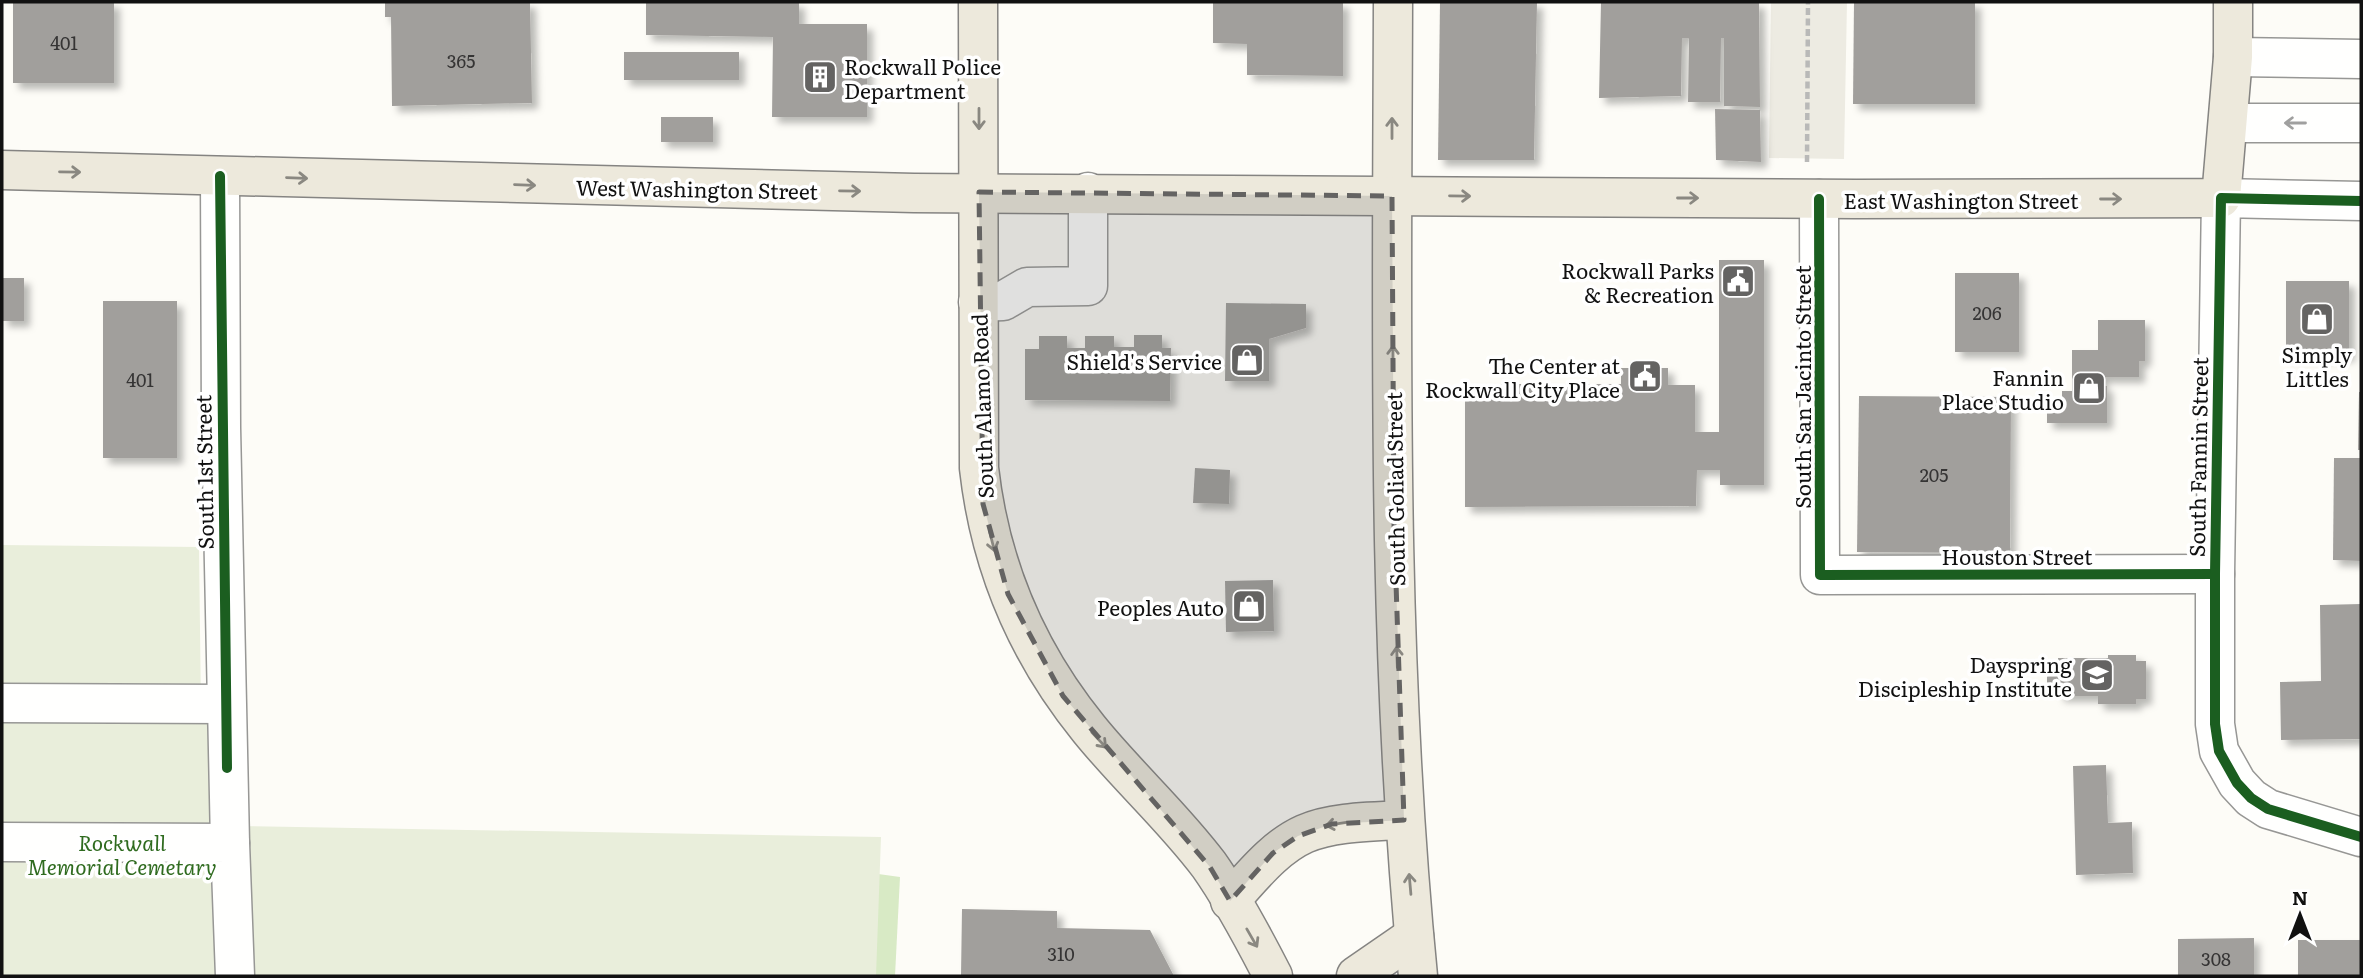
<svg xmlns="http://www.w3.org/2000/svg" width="2363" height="978" font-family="Literata,serif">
  <defs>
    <filter id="shadow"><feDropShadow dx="6" dy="6" stdDeviation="3.5" flood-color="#0004"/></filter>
  </defs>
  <rect width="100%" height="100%" fill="#fdfcf7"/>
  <polygon fill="#d8eac5" points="835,868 900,877 895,976 824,976"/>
  <polygon fill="#e9eedb" points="2,545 199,547 201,711 240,712 239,826 881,837 876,976 2,976"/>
  <polygon fill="#edebe2" points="1771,2 1847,2 1844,159 1769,158"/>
  <g fill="#a19f9c" filter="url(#shadow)">
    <rect x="13" y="2" width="101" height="81"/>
    <polygon points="385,2 530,2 532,103 392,106 391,17 385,17"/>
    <polygon points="646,2 799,2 799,24 867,24 867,117 772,117 773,37 646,35"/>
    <polygon points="1213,2 1343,2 1343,76 1247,75 1247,44 1213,43"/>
    <polygon points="1440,2 1537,2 1534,160 1438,160"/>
    <polygon points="1601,2 1759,2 1760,107 1724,106 1724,38 1721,38 1720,102 1688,102 1689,38 1682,38 1681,96 1599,98"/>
    <polygon points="1854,2 1975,2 1975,104 1853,104"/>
    <rect x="624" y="52" width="115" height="28"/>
    <polygon points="1715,109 1760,110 1761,162 1716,160"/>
    <rect x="661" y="117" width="52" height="25"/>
    <polygon points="1719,260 1764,260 1764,485 1720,485 1720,470 1697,470 1696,506 1465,507 1465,384 1621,384 1621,368 1668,368 1668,385 1695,385 1695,432 1719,432"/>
    <rect x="1955" y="273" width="64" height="79"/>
    <rect x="2" y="278" width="22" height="43"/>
    <rect x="2286" y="281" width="63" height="75"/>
    <rect x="103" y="301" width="74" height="157"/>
    <polygon points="1226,303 1306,304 1306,328 1269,339 1269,381 1225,381"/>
    <polygon points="2098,320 2145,320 2145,361 2139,361 2139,377 2102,377 2102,386 2107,386 2107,423 2047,423 2047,399 2062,399 2062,391 2072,391 2072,350 2098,350"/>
    <polygon points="1134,335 1162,335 1162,348 1171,348 1170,401 1025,400 1025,349 1039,349 1039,336 1067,336 1067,348 1085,348 1085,336 1114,336 1114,347 1134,347"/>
    <polygon points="2359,392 2361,392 2361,450 2358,450"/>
    <polygon points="1859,396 2011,397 2010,553 1857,552"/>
    <polygon points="2334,458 2361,458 2361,561 2333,560"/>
    <polygon points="1195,468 1230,470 1229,504 1193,503"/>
    <polygon points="1273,580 1274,631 1226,632 1225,581"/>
    <polygon points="2361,604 2361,739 2281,740 2280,682 2321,681 2320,605"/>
    <polygon points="2108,655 2136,655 2136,661 2146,661 2146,699 2136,699 2136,704 2098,704 2098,696 2058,696 2058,684 2047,684 2047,667 2058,667 2058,658 2108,658"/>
    <polygon points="2106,765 2108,823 2132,822 2133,873 2076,875 2073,766"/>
    <polygon points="962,909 1057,911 1057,928 1150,930 1174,976 961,976"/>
    <polygon points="2254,938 2254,976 2178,976 2178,939"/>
    <rect x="2298" y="940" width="63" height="36"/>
  </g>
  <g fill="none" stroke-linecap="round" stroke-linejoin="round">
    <g stroke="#979795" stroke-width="41">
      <g id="minor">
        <polyline points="2233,57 2361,59"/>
        <polyline points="2228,123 2361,123"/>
        <polyline points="220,176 221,427 230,843"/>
        <polyline points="1819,199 1820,575 2215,574"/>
        <polyline points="2361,201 2221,198 2215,574 2215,724 2219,751 2237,783 2251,798 2268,809 2361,837"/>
        <polyline points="978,302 1003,301 1027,287 1088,286 1088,192"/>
        <polyline points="2,703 226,704"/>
        <polyline points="2,842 230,843 235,976"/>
      </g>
    </g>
    <g stroke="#858482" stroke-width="41">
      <g id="major">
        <path d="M 978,2 L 979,468 C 990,566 1028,654 1089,729 C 1127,776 1173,817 1209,865 C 1233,899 1254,939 1273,976"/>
        <path d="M 1393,2 C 1392,327 1386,653 1418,976"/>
        <polyline points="2,170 914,193 1856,199 2221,198 2233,57 2233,2"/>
        <path d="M 1230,901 C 1294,826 1307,824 1404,820"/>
        <polyline points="1356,976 1414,936"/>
      </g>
    </g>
    <polyline stroke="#b9b9b8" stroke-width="4.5" stroke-dasharray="7 3.5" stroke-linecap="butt" points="1807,162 1808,2"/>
    <use href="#minor" stroke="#fffffe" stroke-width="38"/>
    <use href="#major" stroke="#ede9dc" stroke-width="38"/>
    <g stroke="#fff" stroke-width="15">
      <g id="cycleway">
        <polyline points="220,176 227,768"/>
        <polyline points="1819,199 1820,575 2215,574"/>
        <polyline points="2361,201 2221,198 2215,574 2215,724 2219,751 2237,783 2251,798 2268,809 2361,837"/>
      </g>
    </g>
    <use href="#cycleway" stroke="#1b5e20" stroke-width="10"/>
  </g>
  <defs><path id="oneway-shaft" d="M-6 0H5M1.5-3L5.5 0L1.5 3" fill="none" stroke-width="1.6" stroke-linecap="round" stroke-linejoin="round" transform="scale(1.75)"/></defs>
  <g stroke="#8a8881">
    <use href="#oneway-shaft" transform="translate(979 119) rotate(90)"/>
    <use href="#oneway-shaft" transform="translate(1392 128) rotate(-90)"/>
    <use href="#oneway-shaft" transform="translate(70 172) rotate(1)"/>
    <use href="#oneway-shaft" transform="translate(297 178) rotate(2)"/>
    <use href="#oneway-shaft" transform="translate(525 185) rotate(2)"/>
    <use href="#oneway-shaft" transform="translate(850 191) rotate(1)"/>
    <use href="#oneway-shaft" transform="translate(1460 196) rotate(1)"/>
    <use href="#oneway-shaft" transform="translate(1688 198)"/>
    <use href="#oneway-shaft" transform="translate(2111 199)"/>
    <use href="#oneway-shaft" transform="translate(1393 356) rotate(-90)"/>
    <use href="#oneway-shaft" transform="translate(992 541) rotate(76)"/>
    <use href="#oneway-shaft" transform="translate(1397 657) rotate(-92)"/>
    <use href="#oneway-shaft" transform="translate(1099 740) rotate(47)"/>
    <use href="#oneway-shaft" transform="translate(1336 824) rotate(171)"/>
    <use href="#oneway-shaft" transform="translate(1410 884) rotate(-95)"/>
    <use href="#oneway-shaft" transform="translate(1252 938) rotate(60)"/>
  </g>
  <use stroke="#a0a09f" href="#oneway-shaft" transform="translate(2295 123) rotate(-180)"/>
  <path fill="#646362" fill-opacity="0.2" stroke="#646362" stroke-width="5" stroke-dasharray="14 9" stroke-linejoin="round" d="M 979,192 L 1392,196 L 1394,524 L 1404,820 L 1332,824 L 1298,836 L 1273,853 L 1230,901 L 1210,867 L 1063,696 L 1008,594 L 983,504 Z"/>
  <defs>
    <g id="building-square" transform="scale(1.75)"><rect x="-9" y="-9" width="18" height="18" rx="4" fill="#646362" stroke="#fff"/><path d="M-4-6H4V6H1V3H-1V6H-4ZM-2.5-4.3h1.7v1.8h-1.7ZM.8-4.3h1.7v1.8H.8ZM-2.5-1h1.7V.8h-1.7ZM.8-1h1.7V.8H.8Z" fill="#fff"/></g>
    <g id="civic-square" transform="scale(1.75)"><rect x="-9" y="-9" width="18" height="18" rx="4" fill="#646362" stroke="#fff"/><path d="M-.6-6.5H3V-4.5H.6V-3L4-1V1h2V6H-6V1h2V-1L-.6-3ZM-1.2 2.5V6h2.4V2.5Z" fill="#fff"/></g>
    <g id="shop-square" transform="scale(1.75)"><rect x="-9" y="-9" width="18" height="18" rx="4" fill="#646362" stroke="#fff"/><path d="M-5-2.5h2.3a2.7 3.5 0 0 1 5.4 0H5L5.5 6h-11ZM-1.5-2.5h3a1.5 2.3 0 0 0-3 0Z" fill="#fff"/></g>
    <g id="school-square" transform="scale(1.75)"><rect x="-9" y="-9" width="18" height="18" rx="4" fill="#646362" stroke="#fff"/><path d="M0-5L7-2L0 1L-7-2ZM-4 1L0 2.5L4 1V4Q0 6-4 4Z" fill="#fff"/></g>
  </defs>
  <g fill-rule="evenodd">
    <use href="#building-square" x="820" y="77"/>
    <use href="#civic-square" x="1738" y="281"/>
    <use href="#shop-square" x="2317" y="319"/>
    <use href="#shop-square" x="1247" y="360"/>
    <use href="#civic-square" x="1645" y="376"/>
    <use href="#shop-square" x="2089" y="388"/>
    <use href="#shop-square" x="1249" y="606"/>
    <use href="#school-square" x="2097" y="675"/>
  </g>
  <g text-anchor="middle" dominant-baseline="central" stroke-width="7" stroke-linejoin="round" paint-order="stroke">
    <g font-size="18" fill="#353434">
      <text x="64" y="42">401</text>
      <text x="461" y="60">365</text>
      <text x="1987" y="312">206</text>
      <text x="140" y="379">401</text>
      <text x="1934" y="474">205</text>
      <text x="1061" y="953">310</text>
      <text x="2216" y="958">308</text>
    </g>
    <g font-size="21" fill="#111" stroke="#fff" text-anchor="end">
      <text x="844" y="65" text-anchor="start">Rockwall Police<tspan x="844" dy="24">Department</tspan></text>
      <text x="1714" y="269">Rockwall Parks<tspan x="1714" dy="24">&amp; Recreation</tspan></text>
      <text x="2317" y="353" text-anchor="middle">Simply<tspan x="2317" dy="24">Littles</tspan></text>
      <text x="1222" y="360">Shield's Service</text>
      <text x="1620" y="364">The Center at<tspan x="1620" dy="24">Rockwall City Place</tspan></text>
      <text x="2064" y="376">Fannin<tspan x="2064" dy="24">Place Studio</tspan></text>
      <text x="1224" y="606">Peoples Auto</text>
      <text x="2072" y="663">Dayspring<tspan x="2072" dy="24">Discipleship Institute</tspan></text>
    </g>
    <g font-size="21" fill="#111" stroke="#fff">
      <text transform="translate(697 188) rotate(1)">West Washington Street</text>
      <text x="1961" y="199">East Washington Street</text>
      <text transform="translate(1801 387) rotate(-90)">South San Jacinto Street</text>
      <text transform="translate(981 406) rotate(-92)">South Alamo Road</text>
      <text transform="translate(2197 457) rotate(-89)">South Fannin Street</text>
      <text transform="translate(203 472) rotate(-91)">South 1st Street</text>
      <text transform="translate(1394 489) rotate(-91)">South Goliad Street</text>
      <text x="2017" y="555">Houston Street</text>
    </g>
    <g font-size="21" font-style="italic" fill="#2f6b1f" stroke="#fff">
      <text x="122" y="841">Rockwall<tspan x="122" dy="24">Memorial Cemetary</tspan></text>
    </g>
  </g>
  <rect width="2363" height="978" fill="none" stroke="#111111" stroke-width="7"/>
  <g transform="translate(2300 915)" stroke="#ffffff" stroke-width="5" paint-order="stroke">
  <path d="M0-5L12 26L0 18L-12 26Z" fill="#111111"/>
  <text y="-10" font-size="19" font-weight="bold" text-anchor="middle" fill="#111111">N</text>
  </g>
</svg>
